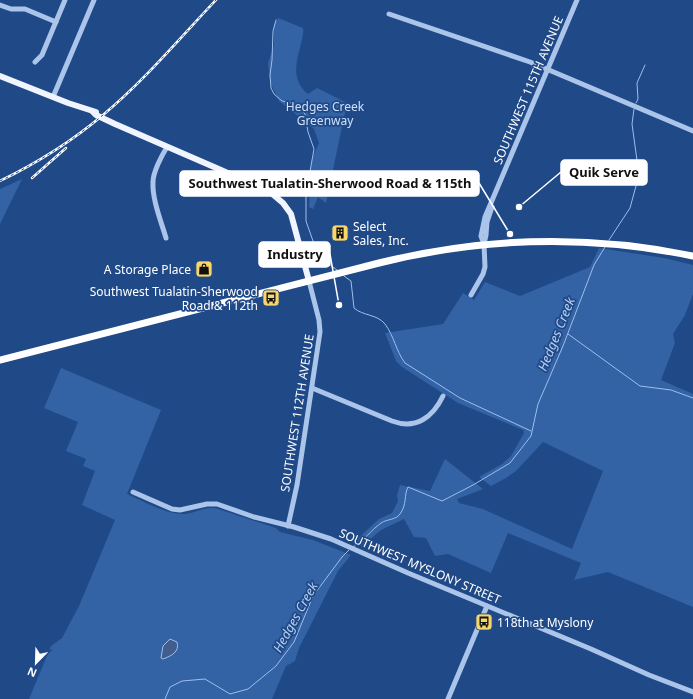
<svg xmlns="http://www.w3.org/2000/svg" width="693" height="699" font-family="'Noto Sans',sans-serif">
  <rect width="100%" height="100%" fill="#204988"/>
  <g fill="#3362a5">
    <path d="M 278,18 L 303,28 C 304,34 302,39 301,44 C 296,63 291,80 308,94 L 317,88 L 347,103 L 326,203 L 318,197 L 313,209 L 309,207 L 311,161 L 319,143 L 314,129 L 279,101 L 270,82 L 268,63 L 274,45 L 274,26 Z"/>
    <polygon points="22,179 0,224 0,225 0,189"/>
    <polygon points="599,248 664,258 693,265 693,294 685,315 673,334 675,343 661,380 693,394 693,607 608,572 574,580 581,563 508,533 491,573 448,554 435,556 426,538 414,537 404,519 381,530 362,546 354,542 379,519 392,513 398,501 397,495 400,485 430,491 445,459 483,489 457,499 459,503 483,509 572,549 603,471 543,442 516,471 506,478 491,486 479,477 502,464 511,456 524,433 523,430 458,403 402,367 396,361 385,333 443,324 463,293 474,300 485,282 520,296 590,267"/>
    <path d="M 61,368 L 161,410 L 127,494 C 143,501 167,515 185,514 C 195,513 204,507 215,508 L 276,528 L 280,532 L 313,540 L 351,555 L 338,571 L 299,648 L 295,661 L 286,666 L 272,699 L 29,699 L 51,646 L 62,638 L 79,606 L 115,520 L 82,505 L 95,471 L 83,466 L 86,459 L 66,451 L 78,422 L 44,408 Z"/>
  </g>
  <path fill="#405d8b" stroke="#9ebfec" d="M 170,639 L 177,642 C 180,652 171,656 163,659 L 161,658 L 163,646 Z"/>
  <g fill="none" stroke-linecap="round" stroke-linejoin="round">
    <g stroke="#9ebfec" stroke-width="1">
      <polyline points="276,20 273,31 272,60 270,75 271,88 274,94 282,101 296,104 305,114 308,132 314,149 306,194 306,221 313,241 322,259 337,270"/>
      <polyline points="636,103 638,99 637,83 645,65"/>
      <polyline points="609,240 630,208 639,175 632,124 634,109"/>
      <path d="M 344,276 L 351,281 L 354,308 C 363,316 377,314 385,324 C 394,336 396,351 405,363 L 460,398 L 531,431"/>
      <polyline points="568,334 640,386 671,390 693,398"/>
      <path d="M 353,547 C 364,541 371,530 381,523 C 387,519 396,520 400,514 C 407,505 404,494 408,487 L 442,501 L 473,485 L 510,463 L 531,436 L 538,404 L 563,346 L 594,265 L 605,247"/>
      <polyline points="165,699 170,687 182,681 205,679 230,694 248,689 276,666 294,642 313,596 342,557 349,550"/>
    </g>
    <g stroke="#aac4ea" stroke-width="5">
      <polyline points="0,5 11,9 25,9 56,22"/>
      <polyline points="389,14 530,62 693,131"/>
      <polyline points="35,62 42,55 65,0"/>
      <polyline points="53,97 94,0"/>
      <path d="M 166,238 C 161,221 152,199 153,182 C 153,172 162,155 167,147"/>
      <polyline points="484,244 486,235 487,222 492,207"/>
      <polyline points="471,295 483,274 485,267 484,244 481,236 485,217 577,0"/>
      <path d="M 312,388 L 392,421 C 416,430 433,417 443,396"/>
      <polyline points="133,492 172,509 180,510 207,504 217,504 254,517 294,527 331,539 408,573 591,649 649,675 693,692"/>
      <polyline points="288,526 297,485 320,332 319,320 309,281"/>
      <polyline points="448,699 487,606"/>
    </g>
    <g stroke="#eff4fe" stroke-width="6">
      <polyline points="0,76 68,103 96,112"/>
      <polyline points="93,112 96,115 115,124 221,170 270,192 283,203 291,214 309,281"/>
    </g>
    <path stroke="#fff" stroke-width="7" d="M 0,360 L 379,263 C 484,237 587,234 693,256"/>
    <g stroke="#fff" stroke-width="2.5">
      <g id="rail">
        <polyline points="32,178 66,148"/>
        <path d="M 0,181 C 37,163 71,142 103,115 C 144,81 179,39 216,0"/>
      </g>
    </g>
    <use href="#rail" stroke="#204988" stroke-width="1" stroke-dasharray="3" stroke-linecap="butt"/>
  </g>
  <defs>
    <g id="building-square" transform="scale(0.9)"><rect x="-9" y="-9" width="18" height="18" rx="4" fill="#f8d66b" stroke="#204988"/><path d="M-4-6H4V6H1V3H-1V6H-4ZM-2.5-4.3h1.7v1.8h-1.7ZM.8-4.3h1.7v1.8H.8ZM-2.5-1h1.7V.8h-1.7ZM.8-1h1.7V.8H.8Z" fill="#111"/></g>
    <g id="shop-square" transform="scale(0.9)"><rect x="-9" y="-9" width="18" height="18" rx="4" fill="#f8d66b" stroke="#204988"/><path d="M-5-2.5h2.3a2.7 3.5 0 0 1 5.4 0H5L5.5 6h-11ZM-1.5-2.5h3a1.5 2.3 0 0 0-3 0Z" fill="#111"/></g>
    <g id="bus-square" transform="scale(0.9)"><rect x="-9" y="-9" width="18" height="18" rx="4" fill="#f8d66b" stroke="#204988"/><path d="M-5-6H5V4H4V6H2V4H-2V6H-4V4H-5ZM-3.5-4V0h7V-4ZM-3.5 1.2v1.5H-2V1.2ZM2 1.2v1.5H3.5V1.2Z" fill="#111"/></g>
  </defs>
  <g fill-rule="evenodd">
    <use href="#building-square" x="340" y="233"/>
    <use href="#shop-square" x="204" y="269"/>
    <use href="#bus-square" x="271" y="298"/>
    <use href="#bus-square" x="484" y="622"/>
  </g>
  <g text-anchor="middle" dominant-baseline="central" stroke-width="3.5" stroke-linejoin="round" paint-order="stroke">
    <g font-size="12" fill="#fff" stroke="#204988">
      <text transform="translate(528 90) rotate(-67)">SOUTHWEST 115TH AVENUE</text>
      <text transform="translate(297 413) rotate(-81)">SOUTHWEST 112TH AVENUE</text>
      <text transform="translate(420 566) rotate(23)">SOUTHWEST MYSLONY STREET</text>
    </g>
    <g font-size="12" fill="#cfe0f8" stroke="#204988">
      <text x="325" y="106">Hedges Creek<tspan x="325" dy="14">Greenway</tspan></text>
    </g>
    <g font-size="12" fill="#fff" stroke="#204988" text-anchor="start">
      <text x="353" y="226">Select<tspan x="353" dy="14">Sales, Inc.</tspan></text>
      <text x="191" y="269" text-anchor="end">A Storage Place</text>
      <text x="258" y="291" text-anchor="end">Southwest Tualatin-Sherwood<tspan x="258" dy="14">Road &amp; 112th</tspan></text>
      <text x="497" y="622">118th at Myslony</text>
    </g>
    <g font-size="13" font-style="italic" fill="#b6cff2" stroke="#204988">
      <text transform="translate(556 334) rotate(-68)">Hedges Creek</text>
      <text transform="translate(295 617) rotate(-61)">Hedges Creek</text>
    </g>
  </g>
  <path fill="none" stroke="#fff" stroke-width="1.5" d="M519 207L561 172M510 234L479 183M339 305L330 254"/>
  <g fill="#fff" stroke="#204988" stroke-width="1.5">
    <circle cx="519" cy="207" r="4"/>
    <circle cx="510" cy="234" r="4"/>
    <circle cx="339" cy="305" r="4"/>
  </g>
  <g fill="#fff" stroke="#fff" stroke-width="1.5">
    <rect x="561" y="160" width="86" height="25" rx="4"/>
    <rect x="180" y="171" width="299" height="25" rx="4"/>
    <rect x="259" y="242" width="71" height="25" rx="4"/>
  </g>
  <g font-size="13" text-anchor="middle" font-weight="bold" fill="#111">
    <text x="604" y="177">Quik Serve</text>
    <text x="330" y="188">Southwest Tualatin-Sherwood Road &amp; 115th</text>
    <text x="295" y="259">Industry</text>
  </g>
  <g transform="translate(36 663) rotate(203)" stroke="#204988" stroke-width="3" paint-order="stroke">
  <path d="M0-3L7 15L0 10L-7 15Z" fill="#ffffff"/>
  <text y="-6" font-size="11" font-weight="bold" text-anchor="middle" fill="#ffffff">N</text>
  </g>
</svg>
